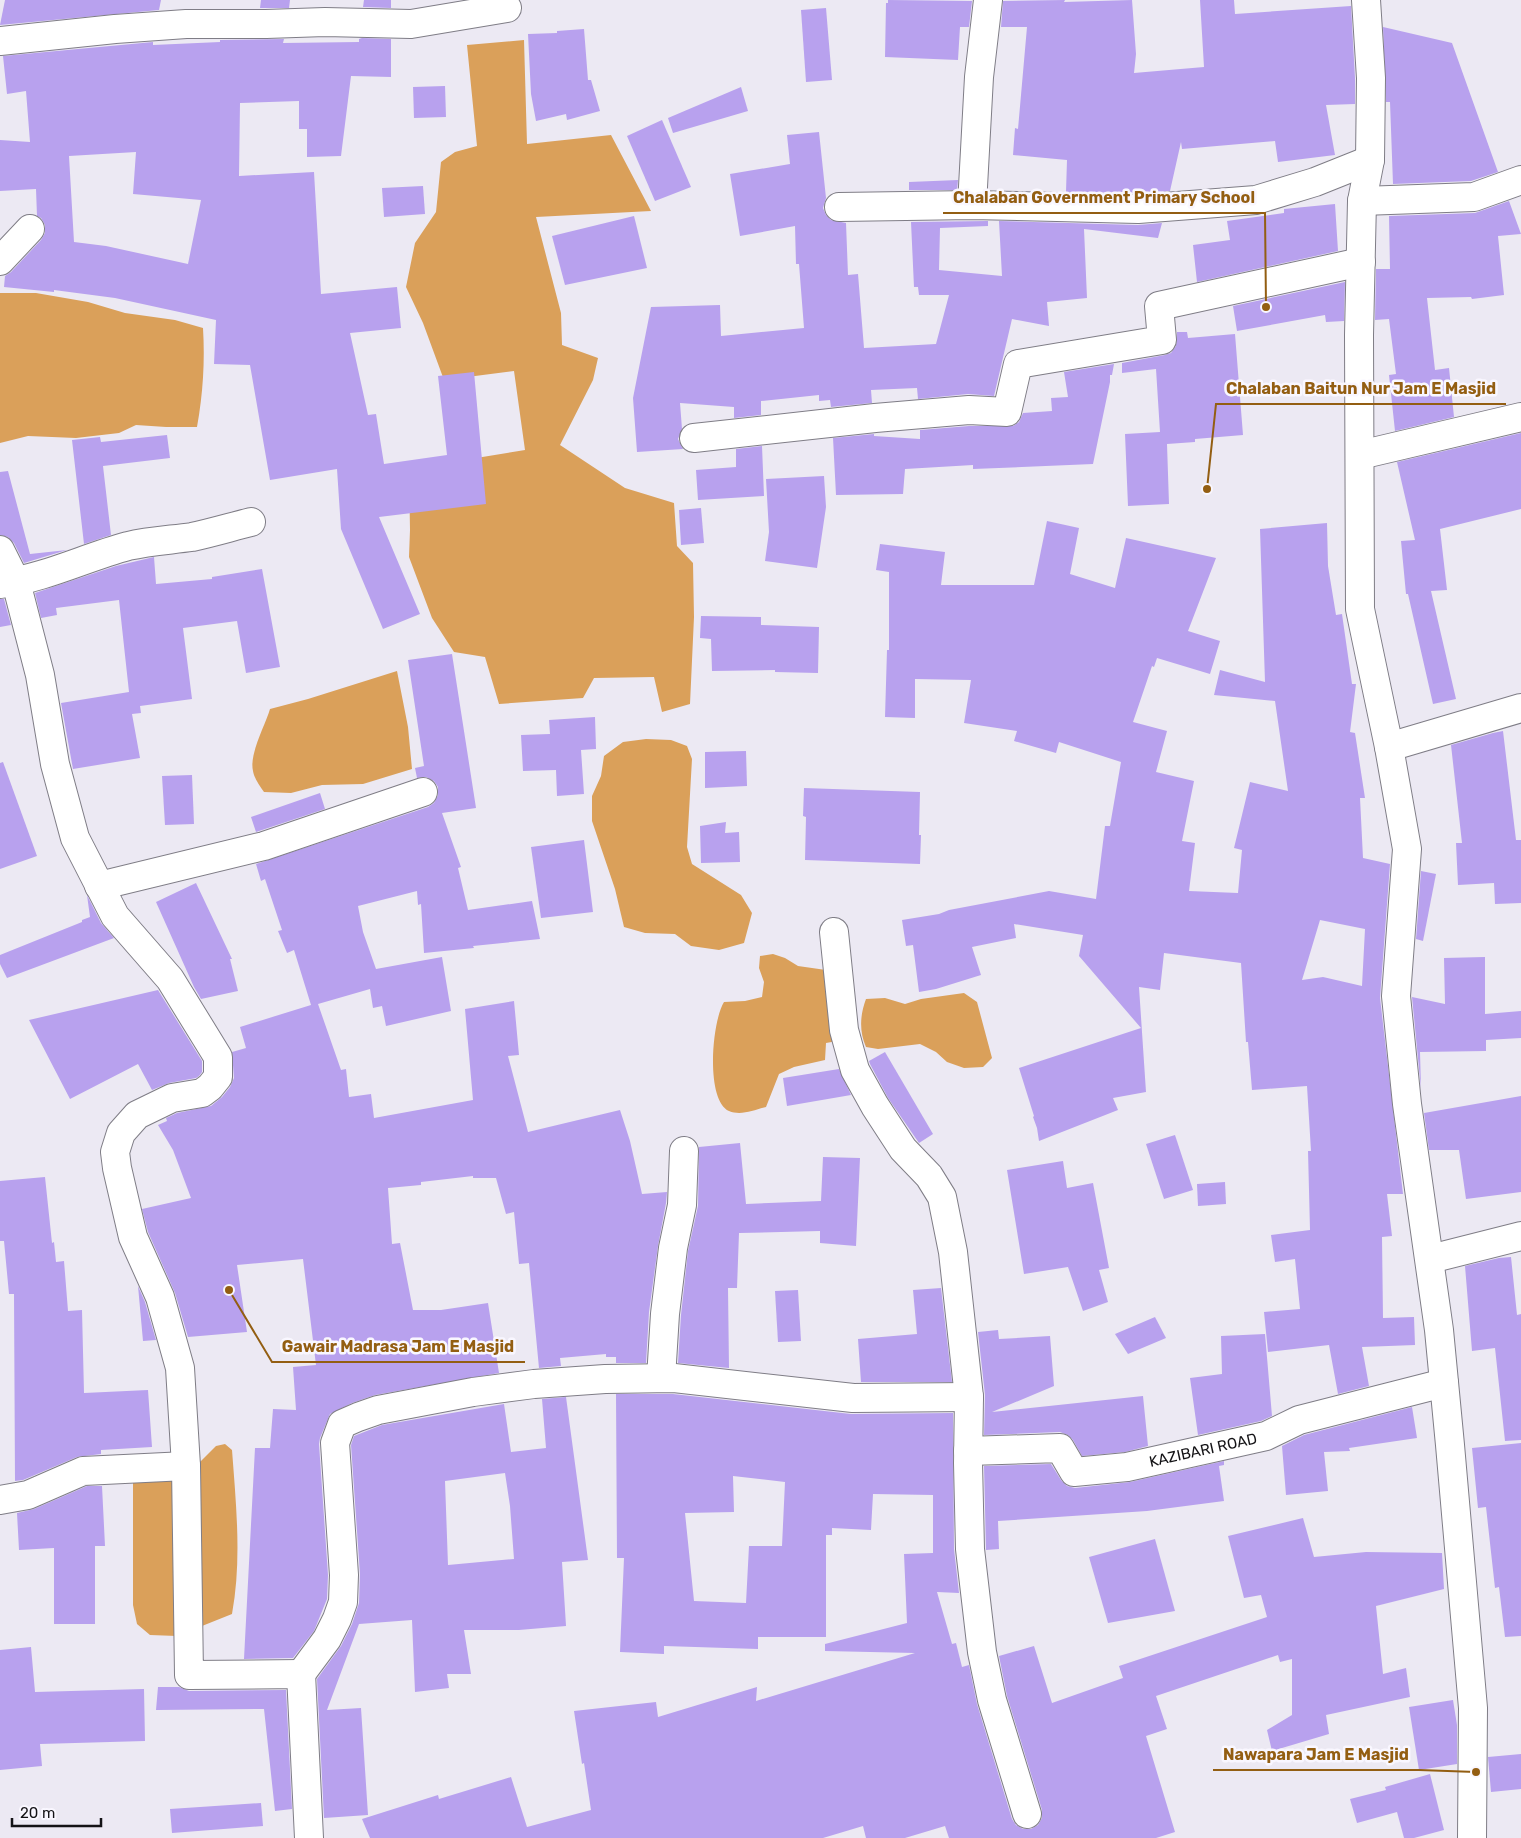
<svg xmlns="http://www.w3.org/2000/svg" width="1521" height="1838" font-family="Rubik,sans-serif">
  <rect width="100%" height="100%" fill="#ece9f3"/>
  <g fill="#daa05a">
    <polygon points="524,40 527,144 611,135 651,211 536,217 561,313 562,345 598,358 593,380 560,445 625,488 674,503 677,546 693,563 694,617 690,704 662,712 654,677 594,678 583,698 499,704 485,657 454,652 432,618 409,557 410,530 409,469 525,450 514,371 444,380 423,323 406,287 415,243 436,212 441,162 455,152 477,146 467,45"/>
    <path d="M 0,293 L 36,293 L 88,302 L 125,313 L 175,320 L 203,328 C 205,362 203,393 197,427 L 166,427 L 136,425 L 119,433 L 76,438 L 28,436 L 0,443 Z"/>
    <path d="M 397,671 L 408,727 L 412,769 L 363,784 L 322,785 L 291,793 L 264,792 C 260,786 254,778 253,771 C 249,754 265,726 270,709 L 308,699 Z"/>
    <polygon points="646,739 671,740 687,746 692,759 687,847 692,864 741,895 752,913 744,943 719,950 691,946 675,934 645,933 624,927 615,889 592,821 592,796 601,776 604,756 623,742"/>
    <path d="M 773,954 L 785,958 L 798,966 L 833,971 L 843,1040 L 826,1043 L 825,1060 L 794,1067 L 779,1074 L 766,1107 C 754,1110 741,1116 729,1111 C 705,1100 712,1021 724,1002 L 745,1001 L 762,997 L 764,982 L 759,968 L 760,956 Z"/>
    <path d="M 964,993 L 977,1002 L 992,1058 L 983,1067 L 964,1068 L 947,1062 L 936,1052 L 920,1044 L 878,1049 L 866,1047 C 859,1031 860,1015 866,999 L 885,998 L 905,1004 L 921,999 Z"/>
    <path d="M 225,1444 L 232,1450 C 236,1504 242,1560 232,1614 L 177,1636 L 150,1635 L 137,1624 L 133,1605 L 133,1463 L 198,1464 L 216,1446 Z"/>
  </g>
  <g fill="#b8a1ee" fill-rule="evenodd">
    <polygon points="5,0 161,0 159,10 0,25"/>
    <polygon points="261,0 290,0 289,8 260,8"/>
    <polygon points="364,0 391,0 391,8 363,7"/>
    <polygon points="888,0 972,1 969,27 960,27 958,60 885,57 886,3 888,3"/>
    <polygon points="1065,0 1064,2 1132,0 1136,54 1134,73 1204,67 1200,0 1234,0 1235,14 1351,6 1355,78 1355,104 1326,105 1335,155 1278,162 1275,141 1182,149 1181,142 1170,191 1138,193 1066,192 1067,160 1013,155 1015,128 1018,129 1027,27 1001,27 1003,1"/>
    <polygon points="826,8 832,80 806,82 801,10"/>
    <polygon points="1383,27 1452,43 1498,172 1471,181 1393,184 1390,102 1386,102"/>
    <polygon points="584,29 588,80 591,80 600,111 567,120 566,114 536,121 531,94 528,34 557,33 557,31"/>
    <path d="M 362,38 L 391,39 L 391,77 L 351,76 L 341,156 L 307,157 L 307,129 L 299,129 L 299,101 L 240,103 L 239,176 L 314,172 L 321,294 L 397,287 L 401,328 L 350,333 L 368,415 L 376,414 L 384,464 L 447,455 L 438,376 L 474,372 L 486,504 L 379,517 L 420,614 L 383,629 L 341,529 L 337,469 L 270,480 L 250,365 L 214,364 L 216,320 L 115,298 L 54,290 L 54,292 L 4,287 L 5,276 L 11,272 L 41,240 L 45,233 L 45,225 L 41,218 L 37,216 L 36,189 L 0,191 L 0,140 L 30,142 L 26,91 L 7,94 L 3,56 L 153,42 L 153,45 L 220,42 L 220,40 L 284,39 L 283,43 L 359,42 L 359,39 ZM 136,152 L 133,194 L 201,200 L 188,264 L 106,246 L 74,242 L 69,156 Z"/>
    <polygon points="445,86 446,117 414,118 413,87"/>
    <polygon points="741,87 748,111 673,133 668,118"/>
    <polygon points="662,120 691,187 655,201 627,136"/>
    <polygon points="819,132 826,198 823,208 826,215 831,220 846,223 848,275 858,274 864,348 936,344 949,295 919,295 918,287 914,287 911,222 988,221 988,226 940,228 939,270 1002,276 999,221 1138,225 1162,223 1158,238 1084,229 1087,298 1047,302 1049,326 1012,319 994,396 968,394 918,399 917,388 871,390 872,403 831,407 830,400 819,401 819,395 761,401 761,415 734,418 734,407 680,403 682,429 678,439 683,449 637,452 633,398 651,307 720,305 721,336 804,328 799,264 796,264 795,226 740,236 730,174 790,164 787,135"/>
    <polygon points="958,180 957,190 909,190 909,182"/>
    <polygon points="423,186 425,214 384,217 382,188"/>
    <polygon points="1509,201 1521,234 1498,236 1504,295 1472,299 1471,297 1427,298 1435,370 1449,368 1454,417 1395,431 1389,375 1396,374 1389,319 1375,320 1376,269 1390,269 1389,216 1475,213"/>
    <polygon points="1335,204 1338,251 1197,282 1193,245 1230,240 1227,221 1284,213 1284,209"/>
    <polygon points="634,216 647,268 565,285 552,236"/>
    <polygon points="1345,282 1344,321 1326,322 1325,315 1237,331 1233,306"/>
    <polygon points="1177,332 1187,332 1188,338 1235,334 1243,435 1195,439 1195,442 1167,444 1169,504 1128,506 1125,434 1160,432 1156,369 1122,373 1122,363 1165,355 1171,353 1176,346"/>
    <polygon points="1114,364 1112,375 1110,375 1110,382 1093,464 973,469 973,465 905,469 903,494 836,495 833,438 874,434 874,436 920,439 920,430 969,426 1013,426 1019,422 1023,413 1052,411 1051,398 1068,397 1064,372"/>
    <polygon points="1521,433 1521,509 1440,529 1447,590 1431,591 1456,699 1433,704 1408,594 1406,594 1401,541 1415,540 1397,462"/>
    <polygon points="167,435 170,458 103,466 111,535 84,544 72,440 100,437 101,442"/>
    <polygon points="762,446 764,496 698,500 696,470 736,467 736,449"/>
    <polygon points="8,471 30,554 67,550 24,563 14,543 8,537 0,535 0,472"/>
    <polygon points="824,476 826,507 817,568 765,561 769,532 766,479"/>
    <polygon points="701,508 704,543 681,545 679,510"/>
    <path d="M 1047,521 L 1079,528 L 1070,574 L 1115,588 L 1126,538 L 1216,558 L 1188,631 L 1220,641 L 1210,674 L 1157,658 L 1154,667 L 1152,666 L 1133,722 L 1167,731 L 1156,772 L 1194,781 L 1182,841 L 1195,843 L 1189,891 L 1238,893 L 1242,850 L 1234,848 L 1250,782 L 1288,791 L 1275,701 L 1214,695 L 1220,670 L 1265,682 L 1260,529 L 1327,523 L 1328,566 L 1336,615 L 1342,614 L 1352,684 L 1356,684 L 1350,732 L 1355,733 L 1365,798 L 1360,798 L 1363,858 L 1390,864 L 1380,998 L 1403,1194 L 1387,1194 L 1392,1236 L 1382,1237 L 1383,1318 L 1414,1317 L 1415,1345 L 1362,1347 L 1369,1386 L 1338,1394 L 1329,1345 L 1268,1352 L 1264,1312 L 1300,1309 L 1295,1259 L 1275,1262 L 1271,1235 L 1310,1230 L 1308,1151 L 1311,1151 L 1307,1086 L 1252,1090 L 1248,1042 L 1246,1042 L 1241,963 L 1164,953 L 1160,990 L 1139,987 L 1146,1092 L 1113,1098 L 1118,1110 L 1039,1141 L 1037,1128 L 1033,1117 L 1034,1116 L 1019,1068 L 1141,1028 L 1079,956 L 1083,935 L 1014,924 L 1016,938 L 972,947 L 981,975 L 936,989 L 919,992 L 913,945 L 906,946 L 902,920 L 939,914 L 949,910 L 1049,891 L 1096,899 L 1105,826 L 1110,826 L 1121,762 L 1059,742 L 1056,753 L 1014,741 L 1017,731 L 964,723 L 971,680 L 915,679 L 915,718 L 885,717 L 887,650 L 889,650 L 889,572 L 876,570 L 880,544 L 945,552 L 941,585 L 1034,585 ZM 1320,920 L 1365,929 L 1362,986 L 1323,977 L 1302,980 Z"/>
    <polygon points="154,557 156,584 212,579 212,577 262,569 280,667 246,673 237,621 183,628 192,699 140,706 141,713 132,714 140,758 73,769 61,703 129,692 119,600 56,608 57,615 41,618 35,593 116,566"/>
    <polygon points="0,599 4,599 11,625 0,627"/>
    <polygon points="701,616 761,617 761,625 819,627 818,673 775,672 775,670 712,671 711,639 700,638"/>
    <polygon points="452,654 476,808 442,813 461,867 458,868 468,910 532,901 540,939 473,946 474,948 424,953 421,904 418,905 417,891 358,906 363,932 376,969 442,957 451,1011 386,1026 382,1006 373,1008 370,989 318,1004 341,1070 346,1069 349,1097 371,1094 374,1118 473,1100 465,1009 514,1001 519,1055 508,1056 528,1132 620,1110 630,1141 642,1194 667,1192 666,1203 658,1246 649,1312 646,1363 616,1363 616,1357 606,1357 606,1354 560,1358 561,1366 539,1368 529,1263 519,1264 514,1212 506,1214 496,1178 473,1178 473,1176 421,1182 421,1185 388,1188 392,1244 400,1243 413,1310 441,1310 488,1303 499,1373 375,1395 352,1403 330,1414 320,1438 319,1444 328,1575 327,1599 314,1631 293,1658 244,1659 255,1448 270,1448 273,1409 296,1410 293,1367 316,1365 303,1259 237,1265 247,1332 188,1337 175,1293 148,1232 142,1209 191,1198 173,1150 158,1125 167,1121 166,1118 177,1113 211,1106 222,1097 230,1087 234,1078 232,1052 246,1048 240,1027 311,1005 294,950 287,953 278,931 282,930 265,879 261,881 256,864 428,807 434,803 438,795 438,787 434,781 426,777 417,778 415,768 424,766 408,660"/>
    <polygon points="595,717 596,749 581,750 584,794 557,796 556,770 523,771 521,735 550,734 549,720"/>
    <polygon points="1503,731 1516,840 1521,840 1521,903 1495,904 1494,883 1458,885 1456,843 1462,843 1451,745 1493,733"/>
    <polygon points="746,751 747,786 705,788 705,752"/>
    <polygon points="3,762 37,856 0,869 0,763"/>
    <polygon points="192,775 194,824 165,825 162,776"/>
    <polygon points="804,788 920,792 919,835 921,835 920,864 805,860 806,817 803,816"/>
    <polygon points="320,793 325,809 256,832 251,817"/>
    <polygon points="726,822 725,833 739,832 740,862 701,863 700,826"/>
    <polygon points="584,840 593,912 541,918 531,847"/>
    <polygon points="1421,871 1436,874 1423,941 1416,939"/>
    <polygon points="196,883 232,959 230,959 238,991 201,999 194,987 156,902"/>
    <polygon points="87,895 101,923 114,938 7,978 0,964 0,955 82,922 82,920 90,917"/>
    <polygon points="1485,957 1485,1014 1521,1011 1521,1038 1486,1040 1486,1051 1420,1052 1421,1089 1412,997 1445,1004 1444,958"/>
    <polygon points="158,990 202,1061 202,1072 199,1076 196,1078 169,1083 152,1090 138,1064 70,1099 29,1020"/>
    <polygon points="885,1052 933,1134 919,1143 888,1098 870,1064 869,1061"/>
    <polygon points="839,1069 851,1095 787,1106 783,1078"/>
    <polygon points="1521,1096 1521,1192 1466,1199 1459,1150 1429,1150 1424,1113"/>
    <polygon points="1175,1135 1193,1190 1164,1199 1146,1144"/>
    <polygon points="740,1143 746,1204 821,1201 823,1157 860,1158 856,1246 820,1243 820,1231 739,1233 737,1288 728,1288 729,1368 678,1363 681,1315 688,1251 698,1206 699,1147"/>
    <polygon points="1063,1161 1067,1188 1093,1183 1109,1268 1099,1270 1108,1302 1083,1311 1068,1267 1024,1274 1007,1170"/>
    <polygon points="45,1177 52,1243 54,1242 56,1262 64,1261 68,1311 82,1310 84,1393 148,1390 152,1447 101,1450 101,1454 77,1457 23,1480 15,1481 14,1294 9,1294 4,1241 0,1241 0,1181"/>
    <polygon points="1225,1182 1226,1204 1198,1206 1197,1184"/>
    <polygon points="1511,1257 1517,1315 1521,1314 1521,1440 1505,1441 1495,1348 1472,1351 1465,1266 1499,1258"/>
    <polygon points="138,1286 145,1302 156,1340 143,1341"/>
    <polygon points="941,1288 952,1382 861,1382 858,1339 917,1334 913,1290"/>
    <polygon points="798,1290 801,1341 778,1342 775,1291"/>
    <polygon points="1155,1317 1166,1338 1128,1354 1115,1334"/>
    <polygon points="998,1330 999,1339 1050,1336 1054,1386 992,1412 1143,1396 1148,1446 1125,1452 1082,1456 1073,1440 1068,1435 1060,1432 984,1435 985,1395 978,1332"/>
    <polygon points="1265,1334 1272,1416 1261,1421 1198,1435 1190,1378 1222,1374 1221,1336"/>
    <path d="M 616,1394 L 673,1394 L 851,1414 L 953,1413 L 954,1549 L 959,1593 L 937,1592 L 952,1644 L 956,1643 L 962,1667 L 969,1665 L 977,1704 L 1012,1819 L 1016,1825 L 1023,1829 L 1031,1829 L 1038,1825 L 1042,1818 L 1042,1810 L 1007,1696 L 999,1656 L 1034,1646 L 1052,1703 L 1123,1678 L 1119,1666 L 1267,1617 L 1261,1595 L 1244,1598 L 1228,1536 L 1303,1518 L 1314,1557 L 1366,1552 L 1442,1553 L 1444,1589 L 1376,1606 L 1383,1674 L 1406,1668 L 1410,1697 L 1326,1715 L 1329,1734 L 1272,1751 L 1267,1730 L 1292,1715 L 1292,1659 L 1280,1662 L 1278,1655 L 1156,1696 L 1167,1729 L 1146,1736 L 1175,1832 L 1156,1838 L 949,1838 L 945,1826 L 905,1838 L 866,1838 L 863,1826 L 823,1838 L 370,1838 L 362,1819 L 438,1795 L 439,1799 L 511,1777 L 527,1827 L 591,1810 L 584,1763 L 582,1764 L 574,1711 L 656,1702 L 658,1717 L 757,1687 L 756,1701 L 915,1653 L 825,1651 L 825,1644 L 907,1623 L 904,1554 L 933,1553 L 933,1495 L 873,1494 L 871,1530 L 832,1528 L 832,1535 L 826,1535 L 826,1637 L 758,1637 L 758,1649 L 664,1646 L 664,1654 L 620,1652 L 624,1558 L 617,1558 ZM 733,1476 L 785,1482 L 782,1546 L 749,1546 L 746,1603 L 694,1601 L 685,1513 L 734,1512 Z"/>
    <path d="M 566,1397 L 588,1560 L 562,1562 L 566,1626 L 519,1630 L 464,1630 L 471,1674 L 447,1674 L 449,1688 L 415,1692 L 412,1620 L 359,1624 L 327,1710 L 361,1708 L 368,1815 L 324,1818 L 317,1679 L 341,1646 L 352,1624 L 359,1603 L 360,1574 L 351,1445 L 354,1436 L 382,1425 L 504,1404 L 511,1452 L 546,1448 L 542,1399 ZM 505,1473 L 510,1506 L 514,1559 L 448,1565 L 445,1481 Z"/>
    <polygon points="1412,1407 1417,1438 1349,1448 1350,1451 1324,1452 1328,1491 1286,1495 1282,1446 1304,1435"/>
    <polygon points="1521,1443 1521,1636 1505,1637 1499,1587 1495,1588 1486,1507 1478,1508 1472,1448"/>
    <polygon points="1224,1461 1224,1465 1219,1466 1224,1501 1147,1511 998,1521 999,1549 986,1550 984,1466 1051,1464 1061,1480 1067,1486 1075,1488 1130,1482"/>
    <polygon points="87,1486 102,1486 105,1546 95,1546 95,1624 54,1624 54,1548 19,1550 17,1513 34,1509"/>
    <polygon points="1155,1539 1175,1611 1108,1623 1089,1557"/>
    <polygon points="31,1647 35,1692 144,1689 145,1741 40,1744 42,1766 0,1770 0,1650"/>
    <polygon points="158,1687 179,1687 189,1691 286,1690 292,1809 275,1811 264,1709 156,1710"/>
    <polygon points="1453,1700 1457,1725 1457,1764 1419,1770 1409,1707"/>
    <polygon points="1521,1754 1521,1789 1491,1792 1488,1757"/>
    <polygon points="1430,1774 1444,1830 1414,1838 1404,1838 1397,1812 1357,1823 1350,1799 1386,1790 1385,1787"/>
    <polygon points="261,1803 263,1826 172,1833 170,1809"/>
  </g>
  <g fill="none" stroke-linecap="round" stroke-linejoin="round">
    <g stroke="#7f7d86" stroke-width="30">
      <g id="minor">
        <polyline points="1366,0 1371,78 1370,160 1362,201 1359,335 1360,609 1389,747 1407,849 1396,996 1407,1104 1439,1330 1450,1445 1473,1708 1472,1838"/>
        <polyline points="0,41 115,29 186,24 266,24 325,22 411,24 507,8"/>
        <polyline points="1362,201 1474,197 1521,180"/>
        <polyline points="972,205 979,77 988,0"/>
        <polyline points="839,207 972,205 1138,209 1256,200 1315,182 1370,160"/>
        <polyline points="0,261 30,229"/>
        <polyline points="694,438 875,418 969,410 1007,412 1018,364 1162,340 1159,306 1361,262"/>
        <polyline points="1360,455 1521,417"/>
        <polyline points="0,550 16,582 40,675 55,764 75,838 115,916 170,979 218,1057 218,1077 210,1087 202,1093 172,1098 137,1115 121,1133 115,1152 117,1168 133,1237 160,1297 180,1368 186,1466 189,1675 301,1674 309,1838"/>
        <path d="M 0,584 C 45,578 84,558 128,546 C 149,541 170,540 192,537 C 211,533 231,527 251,522"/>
        <polyline points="1389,747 1521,708"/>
        <polyline points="99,886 264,846 423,792"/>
        <polyline points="834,932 844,1030 855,1070 875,1106 903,1149 929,1176 942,1197 953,1252 969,1397 968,1463 970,1549 982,1652 992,1700 1027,1814"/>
        <polyline points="1430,1259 1521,1236"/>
        <polyline points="661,1378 665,1314 673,1248 682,1205 684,1151"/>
        <path id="s1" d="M 968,1451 L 1060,1448 L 1074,1472 L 1127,1467 L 1266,1436 L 1299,1420 L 1444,1383"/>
        <polyline points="0,1500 28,1495 83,1471 186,1466"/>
        <polyline points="301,1674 327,1639 337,1619 343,1602 344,1575 335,1443 342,1424 358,1417 378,1410 473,1392 534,1384 605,1379 674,1378 853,1398 969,1397"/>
      </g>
    </g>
    <use href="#minor" stroke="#fff" stroke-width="28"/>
  </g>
  <g text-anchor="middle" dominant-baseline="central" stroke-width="5" stroke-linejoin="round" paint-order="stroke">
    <g font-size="15" fill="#141316" stroke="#f9f7ff">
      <text stroke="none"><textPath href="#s1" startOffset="251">KAZIBARI ROAD</textPath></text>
    </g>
  </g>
  <path fill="none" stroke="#935e12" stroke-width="2" d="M1266 307L1265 213H943M1207 489L1216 404H1506M229 1290L272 1362H525M1476 1772L1419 1770H1213"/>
  <g fill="#935e12" stroke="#f9f7ff" stroke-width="2">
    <circle cx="1266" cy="307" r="5"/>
    <circle cx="1207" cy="489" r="5"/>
    <circle cx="229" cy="1290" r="5"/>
    <circle cx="1476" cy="1772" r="5"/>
  </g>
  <g font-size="16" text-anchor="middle" font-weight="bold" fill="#935e12" stroke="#f9f7ff" stroke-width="5" stroke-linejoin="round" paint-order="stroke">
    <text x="1104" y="203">Chalaban Government Primary School</text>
    <text x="1361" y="394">Chalaban Baitun Nur Jam E Masjid</text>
    <text x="398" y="1352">Gawair Madrasa Jam E Masjid</text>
    <text x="1316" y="1760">Nawapara Jam E Masjid</text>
  </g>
  <path d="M12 1818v8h89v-8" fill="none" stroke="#141316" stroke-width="2.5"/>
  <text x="20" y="1818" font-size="15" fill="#141316" stroke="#f9f7ff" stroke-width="4" paint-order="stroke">20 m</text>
</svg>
